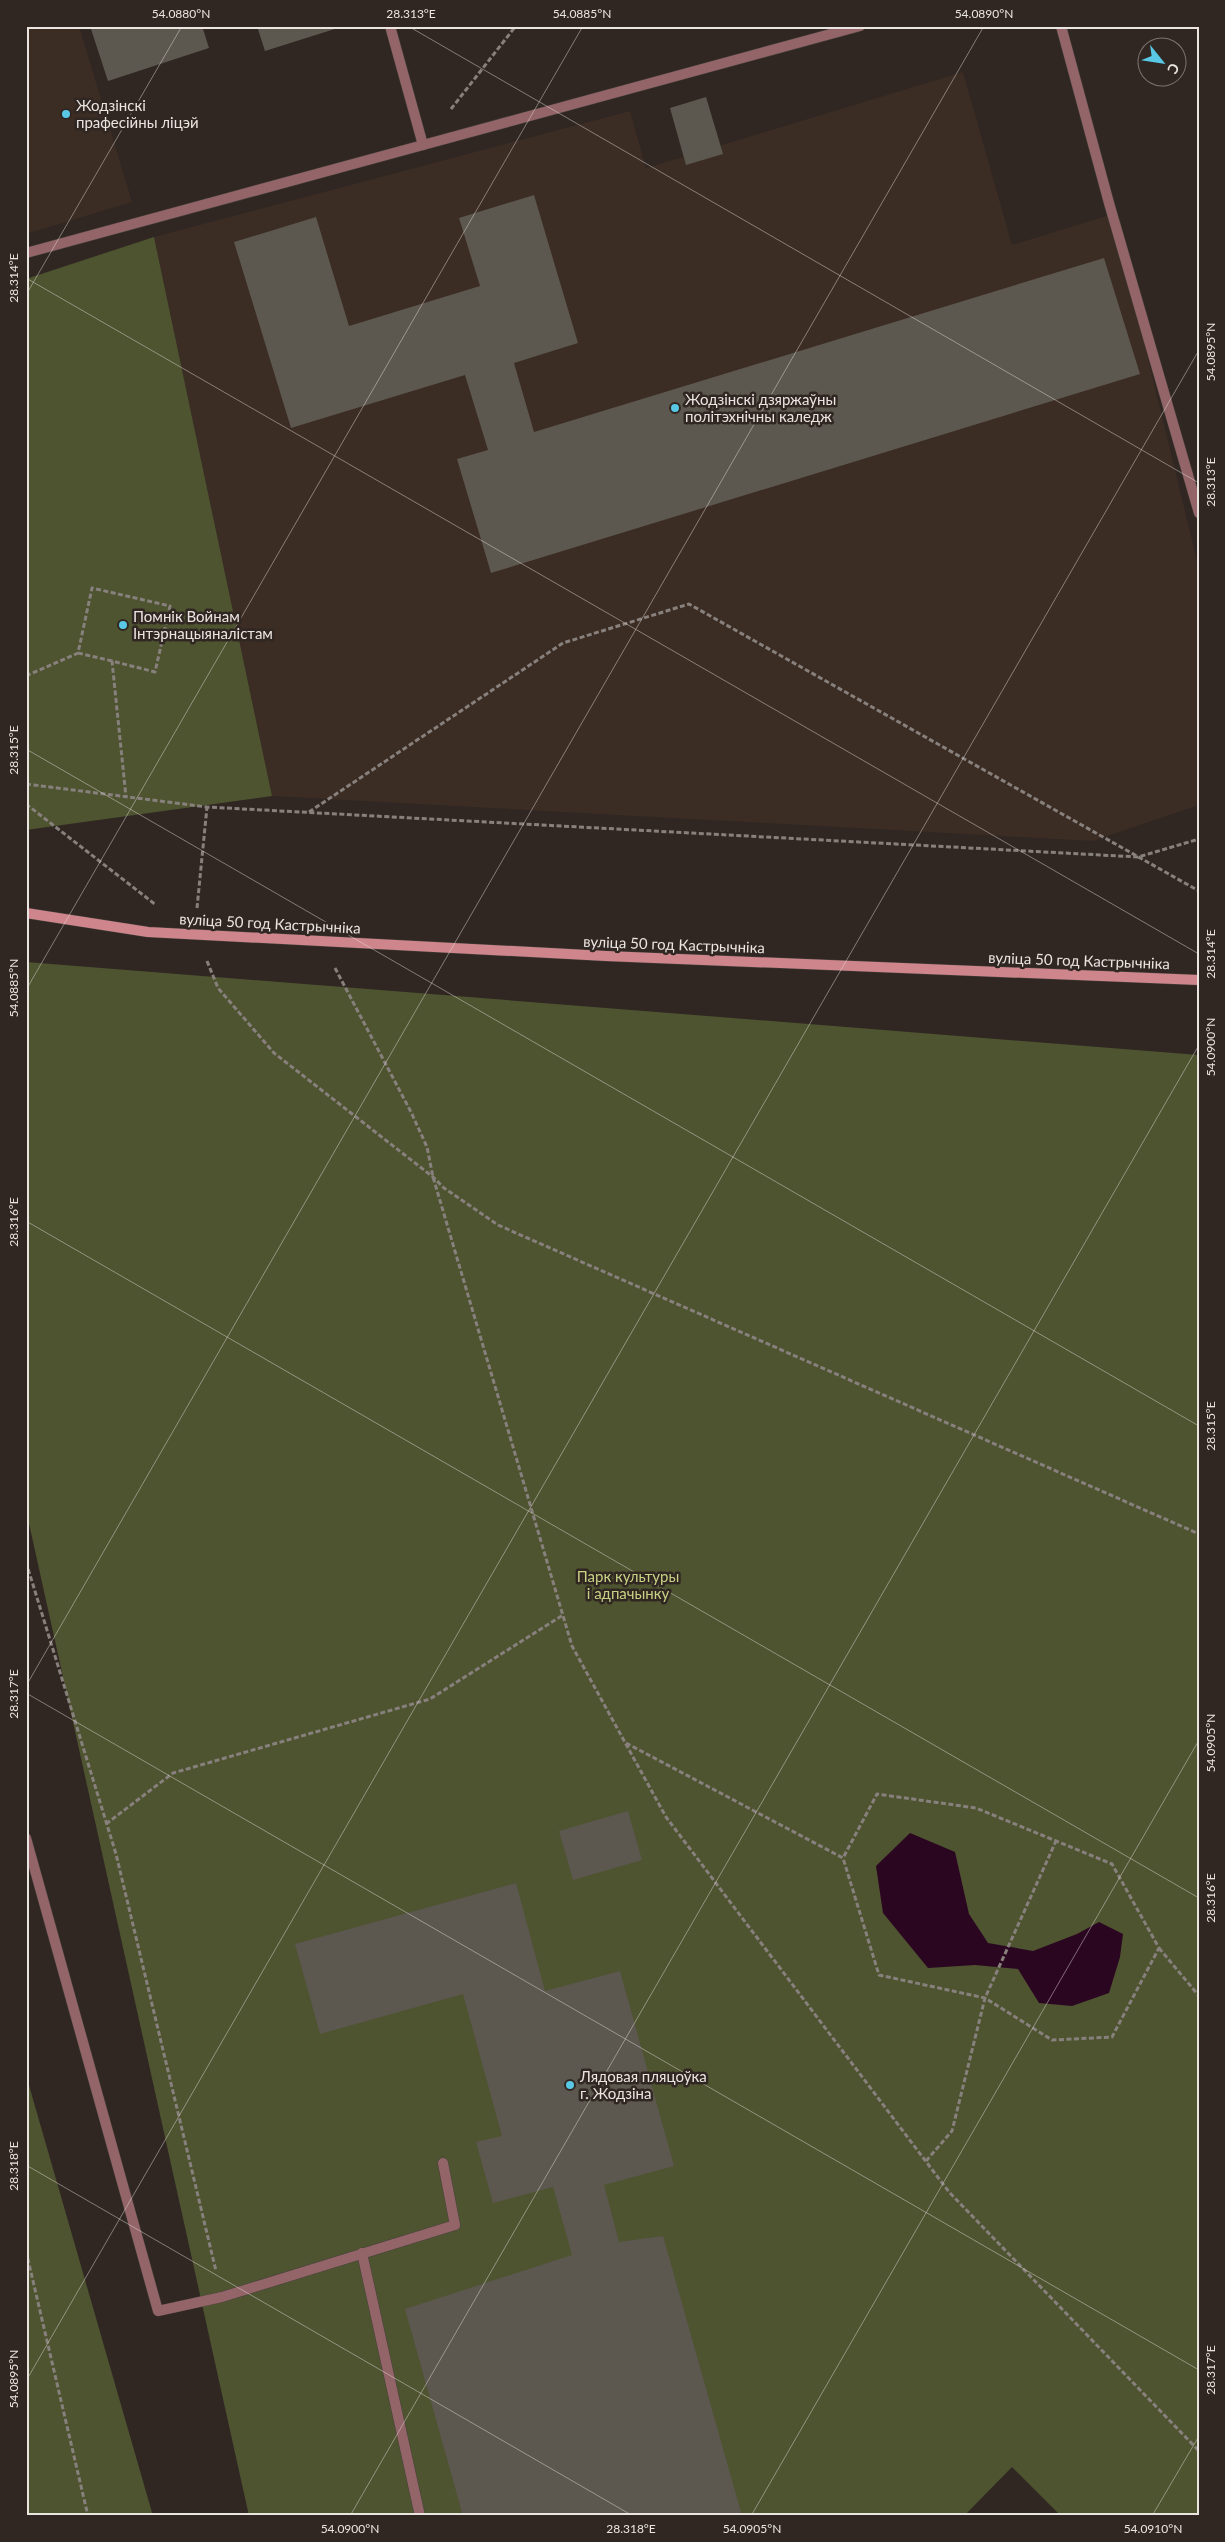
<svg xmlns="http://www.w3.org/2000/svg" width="1225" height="2542" font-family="Lato,sans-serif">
  <rect width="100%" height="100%" fill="#302723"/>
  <g fill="#3b2c24">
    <polygon points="26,26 79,26 132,202 26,234"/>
    <polygon points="963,72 1012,245 1113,214 1199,569 1199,805 1093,841 272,796 154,237 630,111 646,168"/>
  </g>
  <g fill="#4e5330">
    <polygon points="154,237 272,796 26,830 26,279"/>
    <polygon points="26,962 1199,1055 1199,2516 1061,2516 1012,2467 964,2516 249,2516 26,1510"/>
    <polygon points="26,2075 153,2516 26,2516"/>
  </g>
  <polygon fill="#2b0621" points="910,1833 955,1852 969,1914 988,1943 1033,1951 1077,1934 1099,1922 1123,1934 1120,1957 1109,1993 1072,2006 1039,2003 1018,1969 975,1965 928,1968 883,1913 876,1866"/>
  <g fill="#5d584f">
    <polygon points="90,26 202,26 209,48 108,81"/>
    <polygon points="257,26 341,26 341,27 265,51"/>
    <polygon points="706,97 723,154 686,165 670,108"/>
    <polygon points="534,195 578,343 514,363 534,432 1104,258 1140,374 491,573 457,459 488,450 465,375 291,428 234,242 316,217 349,326 480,286 459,218"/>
    <polygon points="628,1811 642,1860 573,1880 559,1831"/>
    <polygon points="516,1883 545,1991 620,1971 674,2166 604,2185 619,2242 663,2236 742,2516 463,2516 405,2309 572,2255 553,2187 493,2203 476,2142 502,2136 463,1994 320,2034 295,1944"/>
  </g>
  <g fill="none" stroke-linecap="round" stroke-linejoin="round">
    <g stroke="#4a423e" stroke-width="11">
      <g id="service">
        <polyline points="1061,26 1109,203 1199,513"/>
        <polyline points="423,145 860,26"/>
        <polyline points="26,253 423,145 390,26"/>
        <polyline points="26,1838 158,2311 222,2297 455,2225 443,2163"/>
        <polyline points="362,2253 420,2516"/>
      </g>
    </g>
    <g stroke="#4a423e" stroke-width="11">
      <polyline id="secondary" points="26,913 148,932 606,956 1199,980"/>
    </g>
    <g stroke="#87807c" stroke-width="3" stroke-dasharray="5 2.5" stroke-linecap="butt">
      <polyline points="451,109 515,27 518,26"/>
      <polyline points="78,653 112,661"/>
      <polyline points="26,676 78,653 92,588 170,606 155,672 112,661 126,797"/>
      <polyline points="26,784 207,807 1138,857 1199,839"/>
      <polyline points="26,804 156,905"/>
      <polyline points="309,812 563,643 689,604 1199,891"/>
      <polyline points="197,908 207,807"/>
      <polyline points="207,961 218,988 274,1053 433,1177 444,1188 498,1225 1199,1534"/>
      <polyline points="335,968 411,1112 427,1147 433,1177 572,1646 666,1817 949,2192 1199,2451"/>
      <polyline points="26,1562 116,1854 216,2271"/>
      <polyline points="626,1743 843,1858 879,1975 985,1998 1052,2040 1112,2037 1159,1948 1112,1864 976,1808 877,1794 843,1858"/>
      <polyline points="106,1824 173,1773 430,1699 563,1615"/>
      <polyline points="1159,1948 1199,1996"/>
      <polyline points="926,2161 952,2131 985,1998 1056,1841"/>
      <polyline points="26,2251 88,2516"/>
    </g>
    <use href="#service" stroke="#936568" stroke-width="10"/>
    <use href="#secondary" stroke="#ce868c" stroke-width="10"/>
  </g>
  <path fill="none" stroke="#ebe5e2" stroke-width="1" stroke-opacity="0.45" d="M 408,26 L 1199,483M 26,278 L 1199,954M 26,295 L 182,26M 26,749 L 1199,1426M 26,990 L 583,26M 26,1221 L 1199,1898M 26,1686 L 984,26M 26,1693 L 1199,2370M 26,2165 L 633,2516M 26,2381 L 1199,350M 350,2516 L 1199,1045M 751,2516 L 1199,1740M 1152,2516 L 1199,2436"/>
  <g fill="#58c8e4" stroke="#302723" stroke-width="2">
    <circle cx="66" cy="114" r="5"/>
    <circle cx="675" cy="408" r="5"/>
    <circle cx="123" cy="625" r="5"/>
    <circle cx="570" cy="2085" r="5"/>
  </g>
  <g text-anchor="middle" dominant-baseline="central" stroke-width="5" stroke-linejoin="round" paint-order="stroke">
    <g font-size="15" fill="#ebe5e2" stroke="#302723" text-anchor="start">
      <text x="76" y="105">Жодзінскі<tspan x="76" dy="17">прафесійны ліцэй</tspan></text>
      <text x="685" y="399">Жодзінскі дзяржаўны<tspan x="685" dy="17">політэхнічны каледж</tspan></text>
      <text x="133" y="616">Помнік Войнам<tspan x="133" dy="17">Інтэрнацыяналістам</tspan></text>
      <text x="580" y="2076">Лядовая пляцоўка<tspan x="580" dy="17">г. Жодзіна</tspan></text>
    </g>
    <g font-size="15" fill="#ebe5e2" stroke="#302723">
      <text transform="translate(270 923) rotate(3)">вуліца 50 год Кастрычніка</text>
      <text transform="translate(674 944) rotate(2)">вуліца 50 год Кастрычніка</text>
      <text transform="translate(1079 960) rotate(2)">вуліца 50 год Кастрычніка</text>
    </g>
    <g font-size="15" fill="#c7d284" stroke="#302723">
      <text x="628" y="1576">Парк культуры<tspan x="628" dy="17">і адпачынку</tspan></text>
    </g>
  </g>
  <rect width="1225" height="2542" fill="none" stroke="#302723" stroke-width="55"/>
  <g transform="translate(1162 62) rotate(120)"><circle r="24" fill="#302723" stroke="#7b736f"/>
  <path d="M0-4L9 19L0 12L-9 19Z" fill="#58c8e4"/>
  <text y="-8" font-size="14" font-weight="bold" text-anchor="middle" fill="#ebe5e2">С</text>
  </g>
  <rect x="28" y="28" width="1170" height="2486" fill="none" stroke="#ebe5e2" stroke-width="2"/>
  <g font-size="12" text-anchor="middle" fill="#ebe5e2">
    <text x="181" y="18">54.0880°N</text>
    <text x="411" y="18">28.313°E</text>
    <text x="582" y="18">54.0885°N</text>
    <text x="984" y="18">54.0890°N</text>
    <text transform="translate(14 278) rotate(-90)" y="4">28.314°E</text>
    <text transform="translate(1211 352) rotate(-90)" y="4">54.0895°N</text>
    <text transform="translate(1211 482) rotate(-90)" y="4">28.313°E</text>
    <text transform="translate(14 750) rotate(-90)" y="4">28.315°E</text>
    <text transform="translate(1211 954) rotate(-90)" y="4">28.314°E</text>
    <text transform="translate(14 988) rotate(-90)" y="4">54.0885°N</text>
    <text transform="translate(1211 1047) rotate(-90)" y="4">54.0900°N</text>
    <text transform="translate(14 1222) rotate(-90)" y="4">28.316°E</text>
    <text transform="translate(1211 1426) rotate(-90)" y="4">28.315°E</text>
    <text transform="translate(14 1694) rotate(-90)" y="4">28.317°E</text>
    <text transform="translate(1211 1743) rotate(-90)" y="4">54.0905°N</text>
    <text transform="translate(1211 1898) rotate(-90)" y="4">28.316°E</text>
    <text transform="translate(14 2166) rotate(-90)" y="4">28.318°E</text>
    <text transform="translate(1211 2370) rotate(-90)" y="4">28.317°E</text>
    <text transform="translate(14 2379) rotate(-90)" y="4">54.0895°N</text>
    <text x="350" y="2533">54.0900°N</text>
    <text x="631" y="2533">28.318°E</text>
    <text x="752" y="2533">54.0905°N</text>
    <text x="1153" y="2533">54.0910°N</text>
  </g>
</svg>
